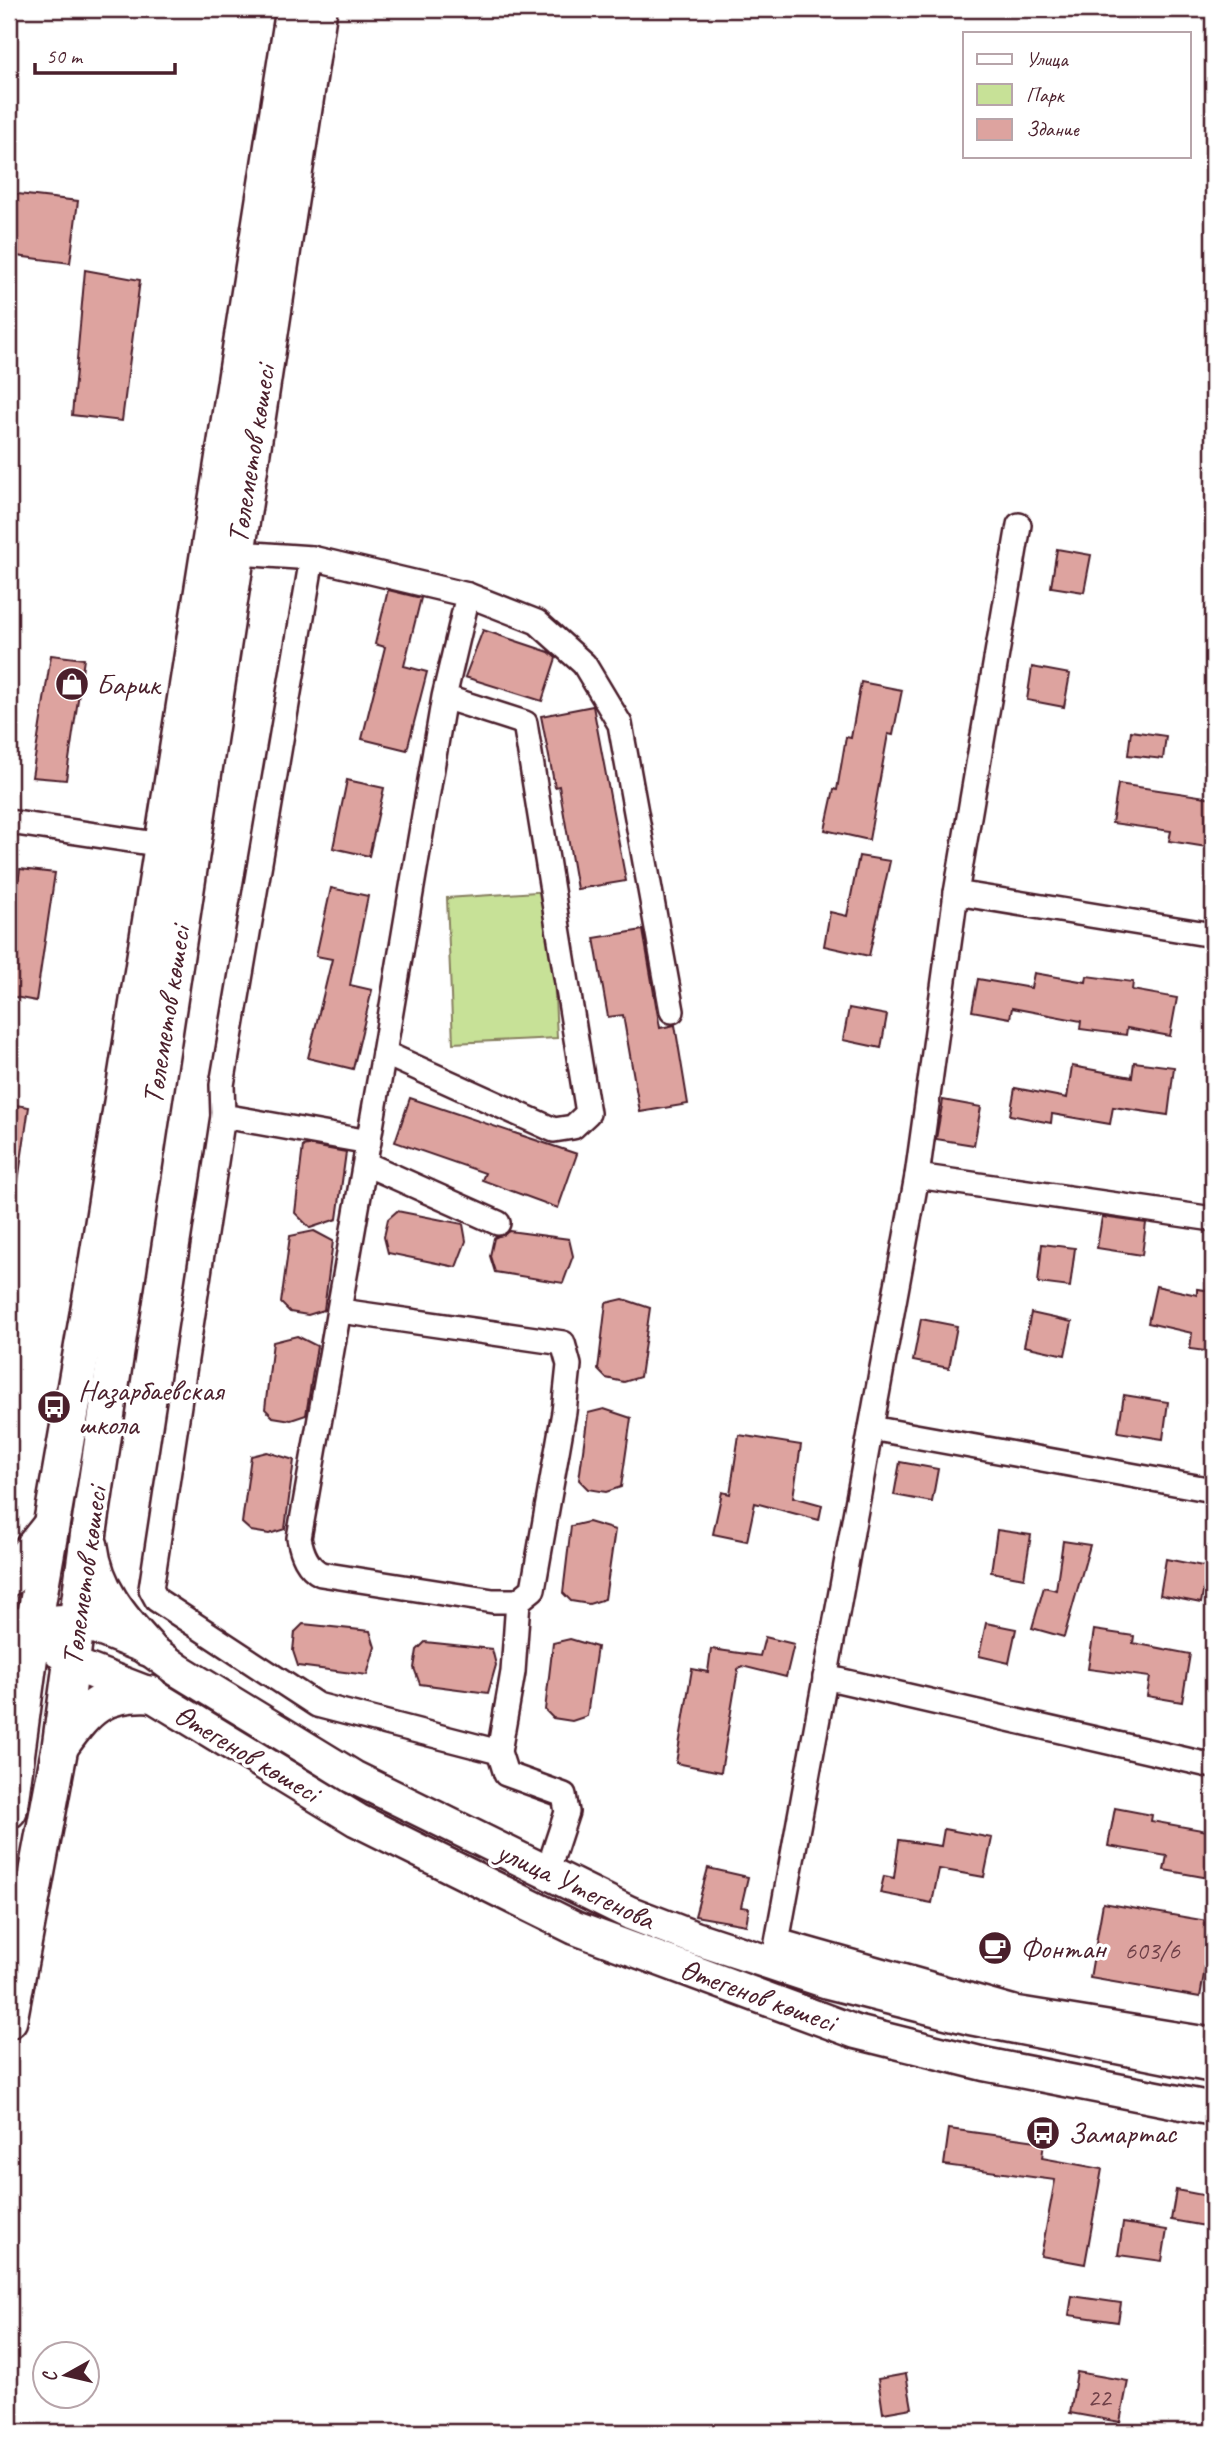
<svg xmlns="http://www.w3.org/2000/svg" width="1222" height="2441" font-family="Caveat,sans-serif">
  <rect width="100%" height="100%" fill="#fff"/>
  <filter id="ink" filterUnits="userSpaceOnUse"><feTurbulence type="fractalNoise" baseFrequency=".0143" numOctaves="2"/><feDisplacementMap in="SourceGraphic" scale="14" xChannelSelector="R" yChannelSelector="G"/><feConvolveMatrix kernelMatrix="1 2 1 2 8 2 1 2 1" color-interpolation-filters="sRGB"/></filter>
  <g filter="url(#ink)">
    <polygon fill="#c7e197" stroke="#888061" stroke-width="2" points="550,891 557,1038 453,1043 447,898"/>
    <g fill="#dda39f" stroke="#4a1f2b" stroke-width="2">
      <polygon points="9,193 78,201 70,263 9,255"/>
      <polygon points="85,270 140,280 122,421 72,415"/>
      <polygon points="1057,549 1091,555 1084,592 1051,587"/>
      <polygon points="388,590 421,598 404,666 427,672 407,750 362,739 385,647 375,644"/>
      <polygon points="483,630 549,652 556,658 542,701 465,677"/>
      <polygon points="51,655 84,659 66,780 32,777"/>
      <polygon points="1032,667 1070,674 1064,707 1027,700"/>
      <polygon points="861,682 902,690 893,735 888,734 869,840 825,830 834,789 837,790 846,737 851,738"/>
      <polygon points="593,706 626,881 577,889 559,786 555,787 541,716"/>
      <polygon points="1131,731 1166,736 1163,759 1128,755"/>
      <polygon points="347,780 384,788 369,856 333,848"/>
      <polygon points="1118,784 1213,798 1213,848 1169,841 1171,831 1112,823"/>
      <polygon points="859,856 890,861 869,956 824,946 830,912 847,916"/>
      <polygon points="20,869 55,873 36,1001 9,996 9,951"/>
      <polygon points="331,888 368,896 350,985 372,990 353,1069 308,1058 332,959 316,956"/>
      <polygon points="643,930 660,1028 675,1025 688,1104 640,1112 623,1015 608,1017 594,938"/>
      <polygon points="1034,973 1086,982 1087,976 1133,982 1132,990 1177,998 1170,1036 1127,1028 1126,1035 1080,1029 1081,1021 1012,1008 1010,1018 972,1011 978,979 1031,988"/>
      <polygon points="849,1008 887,1015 881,1048 843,1040"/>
      <polygon points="1134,1062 1174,1067 1168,1115 1113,1107 1110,1124 1052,1114 1051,1123 1010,1115 1015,1088 1067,1098 1072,1066 1132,1077"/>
      <polygon points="410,1098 577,1154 558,1208 482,1180 485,1173 395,1142"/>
      <polygon points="943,1100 981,1107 974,1145 936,1139"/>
      <polygon points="9,1104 29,1107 18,1182 9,1181"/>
      <polygon points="307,1145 346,1152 337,1219 310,1228 295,1213 303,1146"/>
      <polygon points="397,1211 463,1224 466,1241 456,1267 388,1253 384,1237 388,1219"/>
      <polygon points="1102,1217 1146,1223 1142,1255 1097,1248"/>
      <polygon points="314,1231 333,1241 324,1310 308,1315 290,1312 281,1303 290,1236"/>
      <polygon points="509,1231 569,1239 573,1256 563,1283 495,1272 490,1256 494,1238"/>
      <polygon points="1042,1244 1075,1248 1070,1287 1038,1283"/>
      <polygon points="1156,1286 1197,1295 1197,1289 1213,1291 1213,1352 1190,1349 1192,1333 1148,1323"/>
      <polygon points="623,1299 650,1308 640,1377 624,1382 606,1378 598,1370 606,1303"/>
      <polygon points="1031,1313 1072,1322 1065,1355 1024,1346"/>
      <polygon points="921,1319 957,1326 949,1368 913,1361"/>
      <polygon points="297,1336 317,1346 306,1415 291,1420 273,1417 265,1409 273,1342"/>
      <polygon points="1124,1395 1168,1402 1163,1439 1118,1432"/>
      <polygon points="604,1409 631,1418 621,1487 606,1492 588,1489 579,1480 588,1413"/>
      <polygon points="739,1435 801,1445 793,1497 822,1505 819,1520 755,1503 747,1541 713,1534 722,1492 730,1494"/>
      <polygon points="267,1452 294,1460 285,1529 269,1534 251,1531 242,1523 251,1456"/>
      <polygon points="900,1462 938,1469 932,1502 894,1495"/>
      <polygon points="588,1522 615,1530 605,1599 589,1604 571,1601 563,1593 571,1526"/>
      <polygon points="997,1530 1031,1535 1024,1578 991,1572"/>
      <polygon points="1063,1541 1090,1545 1064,1637 1032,1628 1044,1587 1056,1590"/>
      <polygon points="1166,1559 1208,1567 1201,1603 1160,1595"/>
      <polygon points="986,1623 1016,1629 1009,1663 979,1656"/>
      <polygon points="303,1624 370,1631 375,1647 367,1675 298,1666 293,1651 295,1632"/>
      <polygon points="1094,1630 1134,1636 1133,1643 1190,1654 1182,1702 1147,1696 1150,1677 1088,1669"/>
      <polygon points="765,1637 794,1644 786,1677 742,1666 738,1669 721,1772 676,1763 692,1669 708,1672 711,1649 760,1656"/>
      <polygon points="570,1639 597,1647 587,1716 572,1721 553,1718 545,1710 553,1643"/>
      <polygon points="425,1642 492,1649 496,1665 488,1693 420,1684 414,1668 417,1650"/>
      <polygon points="1115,1808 1152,1815 1151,1821 1213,1832 1209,1878 1164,1870 1167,1856 1108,1846"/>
      <polygon points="944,1829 992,1838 984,1877 939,1869 932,1903 880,1893 884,1876 894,1878 899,1840 941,1846"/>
      <polygon points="708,1868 748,1877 741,1907 749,1908 746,1925 695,1916"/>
      <polygon points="1103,1903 1213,1922 1200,1997 1090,1978"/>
      <polygon points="949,2129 1044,2142 1042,2158 1102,2169 1085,2264 1041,2256 1055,2180 944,2165"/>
      <polygon points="1176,2190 1213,2197 1211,2227 1171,2220"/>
      <polygon points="1123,2223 1167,2230 1162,2261 1118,2255"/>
      <polygon points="1072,2296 1121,2303 1118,2322 1069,2315"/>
      <polygon points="1077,2372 1128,2381 1120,2422 1070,2413"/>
      <polygon points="906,2374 912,2408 883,2413 878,2379"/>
    </g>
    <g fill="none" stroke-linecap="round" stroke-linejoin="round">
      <g stroke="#4a1f2b" stroke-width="28">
        <g id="minor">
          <polyline points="1019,525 956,893 1213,935"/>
          <polyline points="237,547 253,554 312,558 468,595 444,697 525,723 588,1113 573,1127 554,1130 384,1053 444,697"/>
          <polyline points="312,558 222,1085 223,1116 369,1142"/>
          <polyline points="468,595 537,622 584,664 620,724 672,1011"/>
          <polyline points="9,822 163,845"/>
          <polyline points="956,893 917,1176 1213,1219"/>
          <polyline points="223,1116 151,1589 157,1600 317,1705 499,1752"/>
          <polyline points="366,1164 498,1223"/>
          <path d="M 341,1311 L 563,1343 L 569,1365 L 564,1412 L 533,1589 L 518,1601 L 493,1601 L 321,1574 C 307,1567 302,1553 299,1538 L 384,1053"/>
          <polyline points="871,1428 1213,1490"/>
          <polyline points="518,1601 513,1672 499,1752 506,1774 564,1795 567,1812 547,1873"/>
          <polyline points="825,1677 1213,1766"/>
          <polyline points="778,1941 1015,2008 1213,2040"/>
          <polyline points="773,1964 917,1176"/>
        </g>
      </g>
      <g stroke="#4a1f2b" stroke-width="37">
        <g id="secondary">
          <polyline points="34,1624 72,1664 150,1694 357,1820 575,1928 856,2032 984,2064 1213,2109"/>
          <polyline points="9,1625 77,1620 148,1648 178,1670 353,1777 630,1913 695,1938 828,1982 970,2018 1213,2066"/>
        </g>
      </g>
      <g stroke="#4a1f2b" stroke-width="40">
        <g id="primary">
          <path d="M 90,1546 C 95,1588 120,1618 148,1648"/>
          <polyline points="9,1578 48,1529"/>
          <path d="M 62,1744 C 88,1708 102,1692 150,1694"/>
          <polyline points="9,1810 34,1624 95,1274 294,9"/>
          <polyline points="9,2020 60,1747 89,1531 319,9"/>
        </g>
      </g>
      <use href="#minor" stroke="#fff" stroke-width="23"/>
      <use href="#secondary" stroke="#fff" stroke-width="32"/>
      <use href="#primary" stroke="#fff" stroke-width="35"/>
    </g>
  </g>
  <defs>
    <g id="shop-disc" transform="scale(1.75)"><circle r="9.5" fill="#4a1f2b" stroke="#fff"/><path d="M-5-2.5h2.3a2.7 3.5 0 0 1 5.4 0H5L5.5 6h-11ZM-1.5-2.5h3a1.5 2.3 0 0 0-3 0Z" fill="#fff"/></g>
    <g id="bus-disc" transform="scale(1.75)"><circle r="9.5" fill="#4a1f2b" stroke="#fff"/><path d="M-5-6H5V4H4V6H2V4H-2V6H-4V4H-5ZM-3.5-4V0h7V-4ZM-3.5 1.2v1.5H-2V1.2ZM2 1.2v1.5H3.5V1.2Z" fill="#fff"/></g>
    <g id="cafe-disc" transform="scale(1.75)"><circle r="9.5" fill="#4a1f2b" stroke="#fff"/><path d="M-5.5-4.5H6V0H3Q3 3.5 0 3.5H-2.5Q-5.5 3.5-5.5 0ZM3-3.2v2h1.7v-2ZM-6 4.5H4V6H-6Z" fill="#fff"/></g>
  </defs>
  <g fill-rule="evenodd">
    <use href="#shop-disc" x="72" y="684"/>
    <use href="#bus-disc" x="54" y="1407"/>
    <use href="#cafe-disc" x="995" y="1948"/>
    <use href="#bus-disc" x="1043" y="2133"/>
  </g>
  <g text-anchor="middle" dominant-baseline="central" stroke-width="7" stroke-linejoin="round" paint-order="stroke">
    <g font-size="26" fill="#6f4048">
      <text x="1152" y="1950">603/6</text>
      <text x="1099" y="2397">22</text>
    </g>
    <g font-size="30" fill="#4a1f2b" stroke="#fff">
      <text transform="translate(251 454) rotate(-81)">Төлеметов көшесі</text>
      <text transform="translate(166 1015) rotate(-81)">Төлеметов көшесі</text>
      <text transform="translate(84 1576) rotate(-82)">Төлеметов көшесі</text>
      <text transform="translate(247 1753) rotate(31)">Өтегенов көшесі</text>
      <text transform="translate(576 1885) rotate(25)">улица Утегенова</text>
      <text transform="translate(758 1995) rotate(20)">Өтегенов көшесі</text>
    </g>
    <g font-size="30" fill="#4a1f2b" stroke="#fff" text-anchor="start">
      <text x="96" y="684">Барик</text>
      <text x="78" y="1390">Назарбаевская<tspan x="78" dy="34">школа</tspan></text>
      <text x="1020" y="1948">Фонтан</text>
      <text x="1068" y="2133">Замартас</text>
    </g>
  </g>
  <rect width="1222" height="2441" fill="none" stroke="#fff" stroke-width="35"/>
  <rect x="18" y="18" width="1187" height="2406" fill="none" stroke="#4a1f2b" stroke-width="2.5" filter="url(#ink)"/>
  <rect x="963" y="32" width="228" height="126" fill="#ffffff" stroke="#b7a5aa" stroke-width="2"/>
  <rect x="977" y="54" width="35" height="10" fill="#ffffff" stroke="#b7a5aa" stroke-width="2"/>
  <text x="1026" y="66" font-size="21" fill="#4a1f2b">Улица</text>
  <rect x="977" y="84" width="35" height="21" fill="#c7e197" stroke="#b7a5aa" stroke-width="2"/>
  <text x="1026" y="102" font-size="21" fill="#4a1f2b">Парк</text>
  <rect x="977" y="119" width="35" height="21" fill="#dda39f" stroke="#b7a5aa" stroke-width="2"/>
  <text x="1026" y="136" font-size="21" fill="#4a1f2b">Здание</text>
  <g transform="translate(66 2375) rotate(262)"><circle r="33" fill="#ffffff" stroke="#b7a5aa" stroke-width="2"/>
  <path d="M0-5L12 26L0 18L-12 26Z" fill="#4a1f2b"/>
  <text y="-10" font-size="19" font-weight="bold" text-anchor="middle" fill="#4a1f2b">С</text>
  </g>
  <path d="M35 63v10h140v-10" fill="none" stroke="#4a1f2b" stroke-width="3.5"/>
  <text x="46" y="63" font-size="21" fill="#4a1f2b" stroke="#ffffff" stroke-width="5" paint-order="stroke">50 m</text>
</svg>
